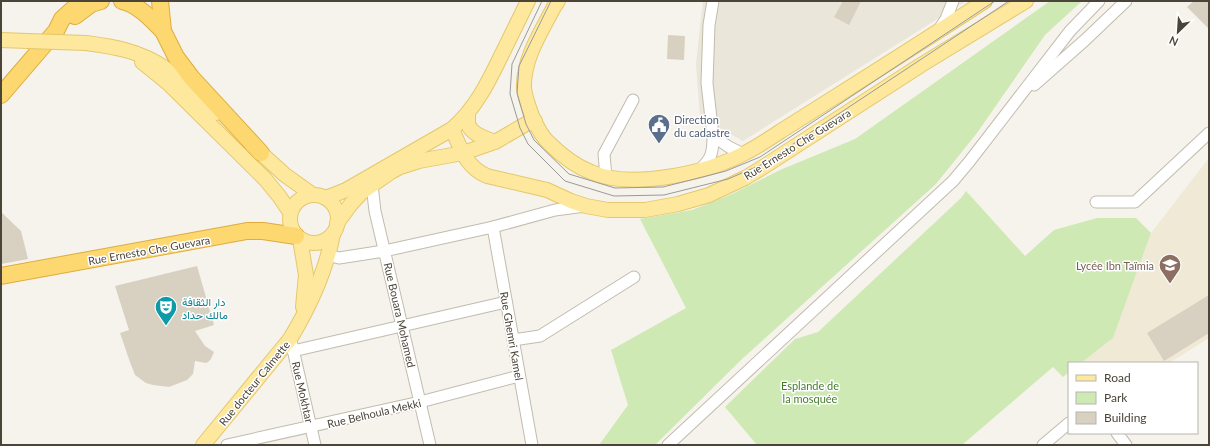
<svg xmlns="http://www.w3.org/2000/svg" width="1210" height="446" font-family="Lato,Vazirmatn,sans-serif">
  <rect width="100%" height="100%" fill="#f6f3ec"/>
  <polygon fill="#eae6da" points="703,1 966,1 743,141 700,117 696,64"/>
  <polygon fill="#efe9d6" points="1209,158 1209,338 1169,363 1081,363 1113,338 1151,233"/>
  <g fill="#cfe9b5">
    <polygon points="1050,1 1082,1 1045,35 977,133 936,184 741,360 655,445 599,445 628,405 611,350 686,308 640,219 692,210 732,194 780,170 855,139"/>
    <polygon points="966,191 1025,256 1054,230 1097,218 1136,218 1151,233 1113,338 1081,363 1069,363 1069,372 1063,377 1053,367 962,445 757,445 725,407 795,339 818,332 961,198"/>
  </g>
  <g fill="#d8d0c1">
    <polygon points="843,1 861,1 849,25 834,17"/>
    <polygon points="1194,1 1209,1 1209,29 1187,7"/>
    <polygon points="668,35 685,36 684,60 667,59"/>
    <polygon points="1,212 21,231 28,259 1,264"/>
    <polygon points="197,266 214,325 195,331 205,346 214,352 211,359 208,362 206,363 195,361 193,374 187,380 169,387 153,385 146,383 135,375 130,362 120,333 129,330 115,286"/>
    <polygon points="1209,295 1209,333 1164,361 1147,333"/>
  </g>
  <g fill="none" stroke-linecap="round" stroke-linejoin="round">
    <g stroke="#c2bcae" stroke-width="13">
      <g id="minor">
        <polyline points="713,1 709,25 707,83 713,136"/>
        <polyline points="938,31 946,19 953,1"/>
        <polyline points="1034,85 1084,41 1126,1"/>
        <path d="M 699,170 C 712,159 713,152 713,136 L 729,147 L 743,154"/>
        <polyline points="606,177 604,154 633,100"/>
        <polyline points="372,185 375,211 430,445"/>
        <polyline points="1096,202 1135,202 1209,133"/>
        <polyline points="493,227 532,445"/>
        <polyline points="328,255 339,258 384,251 493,227 555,210 585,206"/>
        <polyline points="513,340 540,336 634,277"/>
        <polyline points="292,345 315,445"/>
        <polyline points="293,351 506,302"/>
        <polyline points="1117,433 1126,445"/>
        <polyline points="227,445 420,402 519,376"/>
        <polyline points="668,445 953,181 969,162 1070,31 1099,1"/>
        <polyline points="1043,445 1069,423"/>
      </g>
    </g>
    <g stroke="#e4c86b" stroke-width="16">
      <g id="major">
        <path d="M 558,1 L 554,7 C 541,32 523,59 524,88 C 525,98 529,107 532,116 C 536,125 542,137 549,143 C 561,155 575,166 591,172 C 632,190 707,173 745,153 C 757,147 769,139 781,131 C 800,119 819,107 838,95 C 887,64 936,33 985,1"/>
        <polyline points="1,40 28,41"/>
        <path d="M 86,43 C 116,47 140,51 165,68 L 216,113"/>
        <polyline points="142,62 168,83 265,179 279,196 290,212"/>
        <path d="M 468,114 C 468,117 468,121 468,124 C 472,135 485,138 495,142"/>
        <path d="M 452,129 C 461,149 466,167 487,176 L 547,190 L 571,201 L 586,206 L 608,210 L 645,210 L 678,204 L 709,195 L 745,178 L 760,169 L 921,65 L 1026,1"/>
        <polyline points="252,145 285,175 313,195"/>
        <circle cx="314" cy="219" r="24"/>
        <path d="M 326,198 L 346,190 L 452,129 C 475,109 488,83 501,56 C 510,38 519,19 528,1"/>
        <polyline points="337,223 351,204 362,192 391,172 400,167 419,161 463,153 495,142 526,124 535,121"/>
        <polyline points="300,239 306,275 303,307"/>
        <path d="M 203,445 L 290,339 C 310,306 326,271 333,234"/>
      </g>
    </g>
    <g stroke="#dead3e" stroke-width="18">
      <g id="highway">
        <path d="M 122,1 C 139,5 151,19 163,31"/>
        <polyline points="160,1 163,31 176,57 191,77 261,153"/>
        <polyline points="75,16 91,4 101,1"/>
        <polyline points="1,95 56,31 62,19 82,1"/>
        <polyline points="1,276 247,231 263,231 296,236"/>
      </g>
    </g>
    <use href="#minor" stroke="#fff" stroke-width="11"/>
    <use href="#major" stroke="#fee89d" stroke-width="14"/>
    <use href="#highway" stroke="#fdd76f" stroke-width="16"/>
    <g stroke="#9a9a9a" stroke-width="1">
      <polyline points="542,1 512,64 510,94 520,128 528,144 565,181 614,196 664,195 728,179 763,164 1009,1"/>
      <polyline points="551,1 519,66 517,93 526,124 534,140 569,174 615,188 663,187 726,171 760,157 995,1"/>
    </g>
    <g stroke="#e4c86b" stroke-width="16" stroke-linecap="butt">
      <polyline id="major-bridge" points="28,41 86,43"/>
    </g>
    <use href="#major-bridge" stroke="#fee89d" stroke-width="14"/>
  </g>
  <defs>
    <g id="civic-pin" transform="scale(1.15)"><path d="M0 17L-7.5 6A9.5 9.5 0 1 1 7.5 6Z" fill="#5c6f8a" stroke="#fff"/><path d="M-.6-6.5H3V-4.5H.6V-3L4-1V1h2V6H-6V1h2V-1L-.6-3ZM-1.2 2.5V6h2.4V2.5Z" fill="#fff"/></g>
    <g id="school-pin" transform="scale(1.15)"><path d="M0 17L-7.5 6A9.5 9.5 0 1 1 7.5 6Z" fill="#8d6e63" stroke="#fff"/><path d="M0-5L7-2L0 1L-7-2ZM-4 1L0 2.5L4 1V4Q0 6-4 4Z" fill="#fff"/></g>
    <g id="theatre-pin" transform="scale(1.15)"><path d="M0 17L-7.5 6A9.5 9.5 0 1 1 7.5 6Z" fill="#0f9aa8" stroke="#fff"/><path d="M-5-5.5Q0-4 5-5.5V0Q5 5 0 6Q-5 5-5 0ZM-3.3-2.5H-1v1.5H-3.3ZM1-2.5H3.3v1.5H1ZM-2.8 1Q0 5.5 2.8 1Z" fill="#fff"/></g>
  </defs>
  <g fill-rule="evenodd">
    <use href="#civic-pin" x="659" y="125"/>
    <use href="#school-pin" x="1170" y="265"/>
    <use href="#theatre-pin" x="166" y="307"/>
  </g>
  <g text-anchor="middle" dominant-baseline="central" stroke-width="3" stroke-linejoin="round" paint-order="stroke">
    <g font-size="11" fill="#4e5e75" stroke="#fff" text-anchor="start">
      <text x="674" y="119">Direction<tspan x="674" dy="13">du cadastre</tspan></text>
    </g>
    <g font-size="11" fill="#4b4539" stroke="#fff">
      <text transform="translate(797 144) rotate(-32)">Rue Ernesto Che Guevara</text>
      <text transform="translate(149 250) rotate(-10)">Rue Ernesto Che Guevara</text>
      <text transform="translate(400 315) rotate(77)">Rue Bouara Mohamed</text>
      <text transform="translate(512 336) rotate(80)">Rue Ghemri Kamel</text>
      <text transform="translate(254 383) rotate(-51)">Rue docteur Calmette</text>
      <text transform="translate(303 392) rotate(77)">Rue Mokhtar</text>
      <text transform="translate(374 413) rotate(-13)">Rue Belhoula Mekki</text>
    </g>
    <g font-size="11" fill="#785e54" stroke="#fff" text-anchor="end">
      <text x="1154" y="265">Lycée Ibn Taïmia</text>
    </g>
    <g font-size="11" fill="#0d838f" stroke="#fff" text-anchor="start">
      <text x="182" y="301">دار الثقافة<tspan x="182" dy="13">مالك حداد</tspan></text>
    </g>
    <g font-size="11" fill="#457e2b" stroke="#fff">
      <text x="810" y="385">Esplande de<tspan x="810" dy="13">la mosquée</tspan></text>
    </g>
  </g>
  <rect width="1210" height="446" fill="none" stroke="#4b4539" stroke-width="4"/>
  <rect x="1068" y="362" width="130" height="72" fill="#ffffff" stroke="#b7b5b0"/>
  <rect x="1076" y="375" width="20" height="6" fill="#fee89d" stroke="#b7b5b0"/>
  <text x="1104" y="382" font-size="12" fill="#4b4539">Road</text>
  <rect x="1076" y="392" width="20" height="12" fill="#cfe9b5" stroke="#b7b5b0"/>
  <text x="1104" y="402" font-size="12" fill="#4b4539">Park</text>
  <rect x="1076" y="412" width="20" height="12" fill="#d8d0c1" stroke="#b7b5b0"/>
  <text x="1104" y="422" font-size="12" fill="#4b4539">Building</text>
  <g transform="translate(1178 32) rotate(205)" stroke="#ffffff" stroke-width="3" paint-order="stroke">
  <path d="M0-3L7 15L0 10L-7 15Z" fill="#4b4539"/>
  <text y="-6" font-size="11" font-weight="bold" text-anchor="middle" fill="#4b4539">N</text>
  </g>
</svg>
